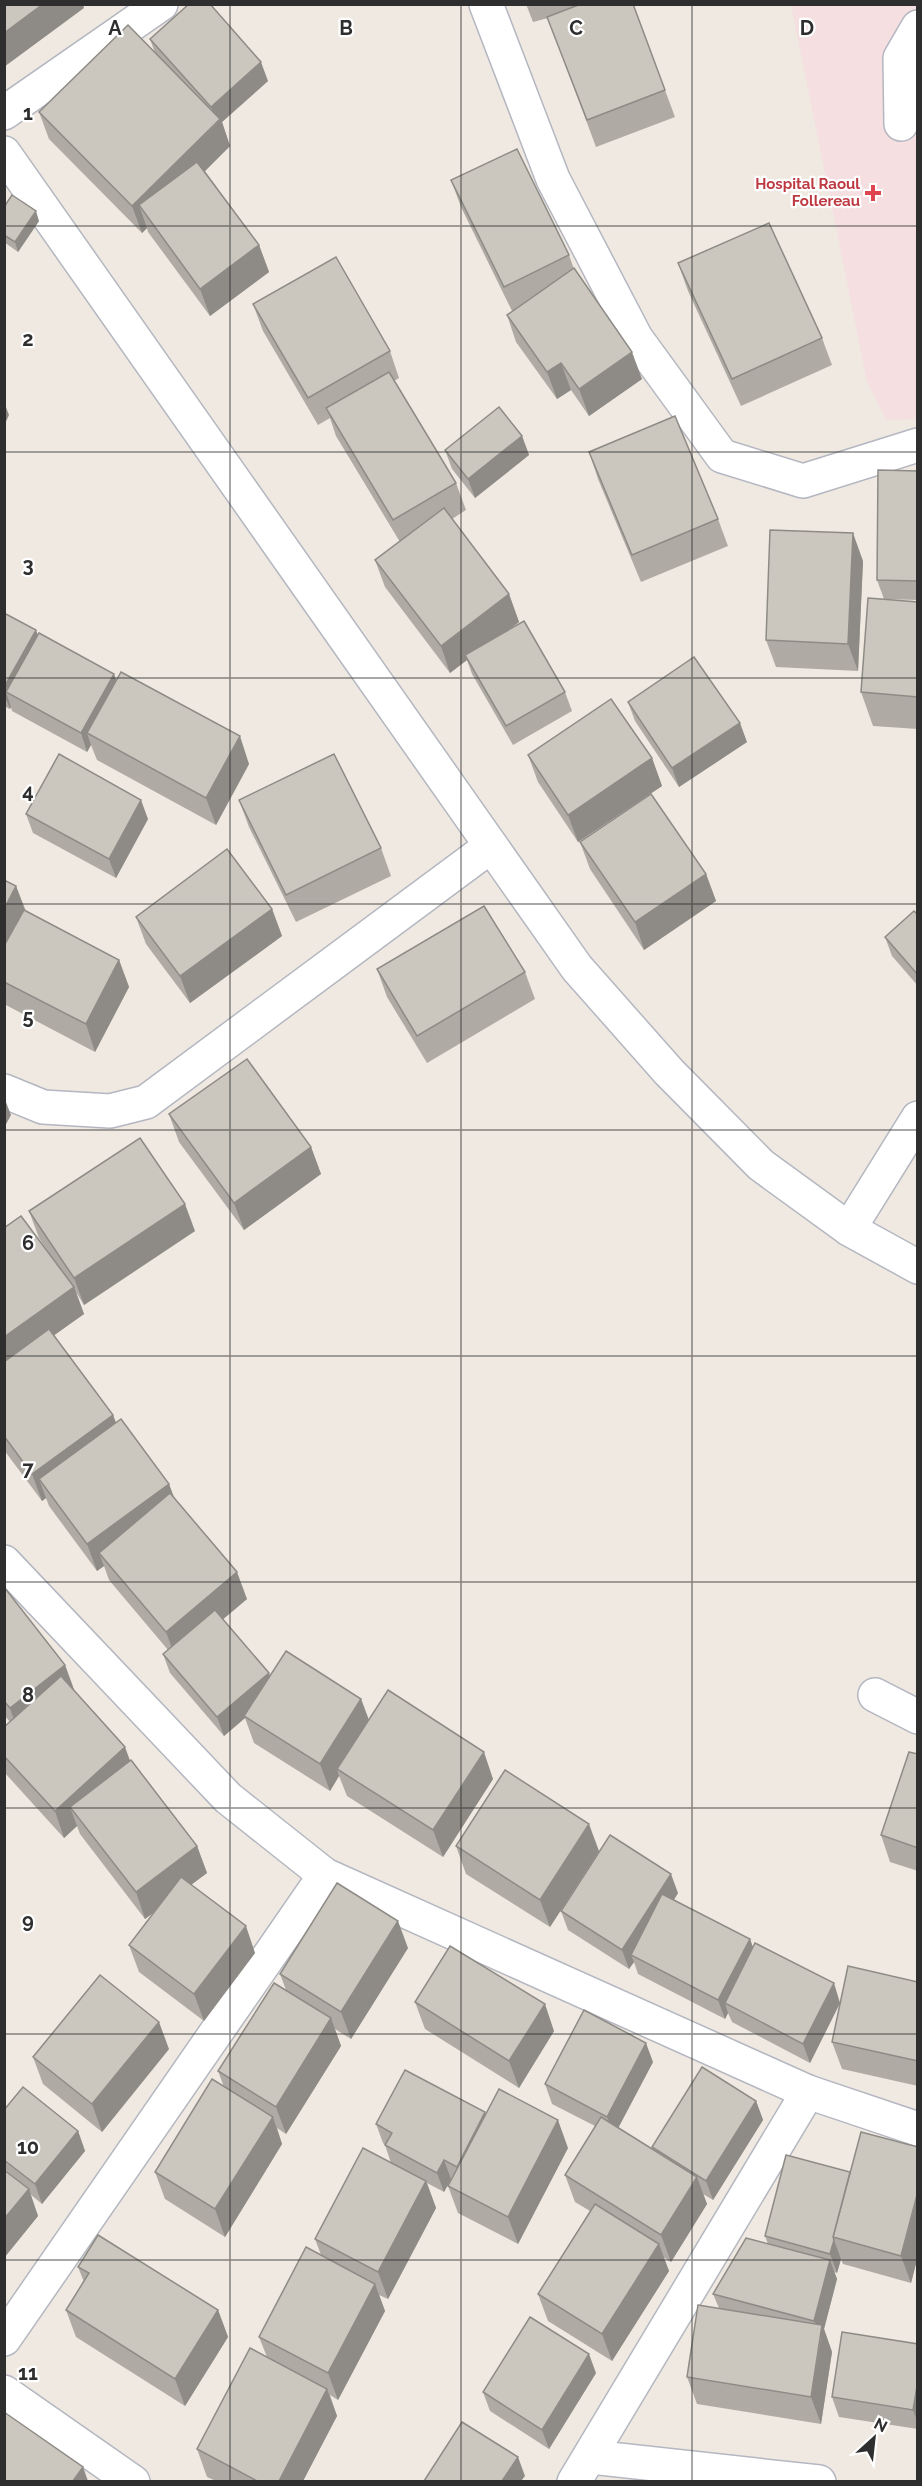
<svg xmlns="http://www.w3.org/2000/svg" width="922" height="2486" font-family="Raleway,sans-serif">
  <rect width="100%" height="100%" fill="#efe9e1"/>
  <polygon fill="#f5dfe0" points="791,5 917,5 917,419 886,420 867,381"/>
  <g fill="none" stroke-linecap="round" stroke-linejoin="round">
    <g stroke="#b4b7c1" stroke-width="36">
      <g id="minor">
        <polyline points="486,4 553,179 636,338 722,456 803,481 918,445"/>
        <polyline points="4,113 161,4"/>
        <polyline points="901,124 900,58 918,27"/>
        <polyline points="4,153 577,968 669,1072 761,1165 849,1229 918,1267"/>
        <polyline points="4,1091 43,1107 110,1111 146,1102 491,846"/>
        <polyline points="849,1229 918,1118"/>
        <polyline points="4,1562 228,1798 325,1875 808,2092 918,2129"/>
        <polyline points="875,1695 918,1717"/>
        <polyline points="4,2339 325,1875"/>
        <polyline points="4,2392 133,2482"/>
        <polyline points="591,2457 819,2482"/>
        <polyline points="574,2482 808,2092"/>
      </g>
    </g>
    <use href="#minor" stroke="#fff" stroke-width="33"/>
  </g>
  <g fill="#afaba4">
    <polygon points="526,4 633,4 675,117 596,147 548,18 533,22"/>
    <polygon points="150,39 268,81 222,122 230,146 205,171 259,245 269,272 210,316 148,232 147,228 142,233 49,139 39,112 155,53"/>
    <polygon points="451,180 569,255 574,269 642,379 589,416 571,390 557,399 516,342 507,315 512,311 461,207"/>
    <polygon points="4,207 39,221 18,252 4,242"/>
    <polygon points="678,263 822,338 832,365 741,406 688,291"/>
    <polygon points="253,304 390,351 399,378 394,381 456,483 466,510 452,519 509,594 519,622 505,632 565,692 572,711 513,745 472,674 467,660 450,673 385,587 375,560 400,542 336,436 330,418 318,425 263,331"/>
    <polygon points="522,436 529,455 475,498 452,469 445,450"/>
    <polygon points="589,452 718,519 728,546 641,582 598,479"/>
    <polygon points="918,471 918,600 884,599 877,580"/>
    <polygon points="863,561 858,671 776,667 766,640"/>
    <polygon points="918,602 918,729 873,726 861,692"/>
    <polygon points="4,613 37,635 116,680 249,764 216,825 97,760 91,745 87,752 12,711 11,707 10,709 4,706"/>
    <polygon points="628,702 747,742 679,787 635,721"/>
    <polygon points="528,755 652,758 662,786 578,842 538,782"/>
    <polygon points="239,800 381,848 391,876 296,922 249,827"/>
    <polygon points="26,814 148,819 116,878 33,833"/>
    <polygon points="580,842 706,874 716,901 644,950 590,869"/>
    <polygon points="4,880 16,886 26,911 119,960 129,987 95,1052 4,1004"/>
    <polygon points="272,909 282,936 190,1003 146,944 136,917"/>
    <polygon points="918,915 918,986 892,956 885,937"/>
    <polygon points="377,969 525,972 535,999 427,1063 387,997"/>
    <polygon points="169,1114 311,1147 321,1174 244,1230 179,1142"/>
    <polygon points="29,1211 195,1231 84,1305 76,1292 84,1314 54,1335 113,1415 116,1423 169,1484 174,1498 247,1599 223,1619 270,1676 361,1699 369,1720 493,1779 443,1857 347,1796 339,1776 330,1791 254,1743 245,1718 224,1736 170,1673 163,1654 168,1650 109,1580 104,1566 97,1571 49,1506 46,1498 42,1501 4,1450 4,1228 53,1259 39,1238"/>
    <polygon points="4,1587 65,1665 74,1691 197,1846 207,1873 191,1885 255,1953 204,2021 139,1972 129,1945 154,1912 145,1919 80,1834 77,1826 64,1838 4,1772 4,1727 10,1722 4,1715"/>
    <polygon points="918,1754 918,1871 890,1862 881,1835"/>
    <polygon points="456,1846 599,1851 550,1927 466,1874"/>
    <polygon points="678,1893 674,1900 750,1939 753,1948 840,2002 918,1982 918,2086 842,2069 832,2042 840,2003 810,2063 732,2022 728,2013 725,2019 638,1974 634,1962 629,1969 568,1930 561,1911"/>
    <polygon points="408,1948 351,2039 335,2029 341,2046 286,2134 277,2128 282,2144 225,2237 165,2199 155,2172 224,2087 218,2071 286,1990 280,1974"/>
    <polygon points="415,2002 554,2031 519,2088 425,2029"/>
    <polygon points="169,2049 102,2132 43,2084 33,2057"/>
    <polygon points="653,2062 618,2128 653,2150 652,2147 756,2101 763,2120 713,2200 703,2194 707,2204 671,2262 663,2257 669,2271 612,2361 548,2321 538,2294 590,2211 575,2202 565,2175 595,2126 552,2104 545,2084"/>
    <polygon points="4,2110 78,2131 85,2151 42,2204 30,2194 38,2216 4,2258"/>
    <polygon points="486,2114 568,2148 518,2244 458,2213 448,2186 452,2180 451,2179 444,2192 427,2183 436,2208 388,2299 379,2295 385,2311 338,2400 330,2395 337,2416 303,2481 216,2481 207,2477 197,2449 267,2357 259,2337 321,2255 315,2239 391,2163 385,2145 383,2143 376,2124"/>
    <polygon points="918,2147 918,2256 911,2283 843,2264 841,2259 837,2273 834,2272 837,2279 824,2329 832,2352 821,2424 697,2404 687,2377 719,2308 713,2294 768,2244 765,2236 850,2172"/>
    <polygon points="78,2267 218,2310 228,2337 185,2406 76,2337 66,2310 84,2282"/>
    <polygon points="918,2344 918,2429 839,2417 832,2397"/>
    <polygon points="596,2373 549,2449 490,2411 483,2392"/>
  </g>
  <g fill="#8e8b86">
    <polygon points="43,4 83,4 84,8 4,67 4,33"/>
    <polygon points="261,62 268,81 222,122 230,146 152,224 139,205 147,228 142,233 132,206 217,123 211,107"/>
    <polygon points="36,211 39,221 18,252 15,242"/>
    <polygon points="259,245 269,272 210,316 200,289"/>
    <polygon points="632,352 642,379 589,416 579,389"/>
    <polygon points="561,363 571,390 557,399 547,372"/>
    <polygon points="4,402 9,415 4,426"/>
    <polygon points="522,436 529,455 475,498 468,479"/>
    <polygon points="853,533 863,561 858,671 848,644"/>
    <polygon points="509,594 519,622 468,660 465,655 467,660 450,673 441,646"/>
    <polygon points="36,630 43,649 6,692 11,707 10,709 4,694 4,687"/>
    <polygon points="114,674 121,693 87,733 91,745 87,752 81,733"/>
    <polygon points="740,723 747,742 679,787 672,768"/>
    <polygon points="240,736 249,764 216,825 206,798"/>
    <polygon points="652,758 662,786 578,842 568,815"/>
    <polygon points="141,800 148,819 116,878 109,859"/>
    <polygon points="706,874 716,901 644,950 635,922"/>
    <polygon points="16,886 26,913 4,955 4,909"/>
    <polygon points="272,909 282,936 190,1003 180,976"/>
    <polygon points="119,960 129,987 95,1052 86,1024"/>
    <polygon points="4,1097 11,1115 4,1128"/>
    <polygon points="311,1147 321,1174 244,1230 234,1203"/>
    <polygon points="185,1204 195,1231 84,1305 74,1278"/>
    <polygon points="74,1287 84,1314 4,1371 4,1337"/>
    <polygon points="113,1415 123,1442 39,1479 46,1498 42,1501 32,1474"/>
    <polygon points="169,1484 179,1511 99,1553 104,1566 97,1571 87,1544"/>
    <polygon points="237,1572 247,1599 176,1659 166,1632"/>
    <polygon points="65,1665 75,1692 19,1735 10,1708"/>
    <polygon points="269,1673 276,1692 244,1716 245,1718 224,1736 217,1717"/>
    <polygon points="361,1699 371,1726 337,1769 339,1776 330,1791 320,1764"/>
    <polygon points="125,1747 135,1774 70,1807 77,1826 64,1838 55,1811"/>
    <polygon points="484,1752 493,1779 443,1857 433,1830"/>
    <polygon points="589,1824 599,1851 550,1927 540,1900"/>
    <polygon points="197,1846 207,1873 145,1919 136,1892"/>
    <polygon points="671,1874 678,1893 637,1957 631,1955 634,1962 629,1969 622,1950"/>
    <polygon points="398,1921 408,1948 351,2039 341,2012"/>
    <polygon points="246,1926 255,1953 204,2021 194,1994"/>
    <polygon points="750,1939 757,1959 725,2003 728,2013 725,2019 718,2000"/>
    <polygon points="834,1983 840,2003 810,2063 803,2044"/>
    <polygon points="545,2004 554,2031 519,2088 509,2061"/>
    <polygon points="331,2018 341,2046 286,2134 276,2107"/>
    <polygon points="159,2022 169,2049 102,2132 92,2104"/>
    <polygon points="646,2043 653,2062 614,2136 607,2117"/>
    <polygon points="756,2101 763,2120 713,2200 706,2181"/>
    <polygon points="485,2112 492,2131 464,2186 457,2167"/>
    <polygon points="273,2117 282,2144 225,2237 215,2209"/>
    <polygon points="558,2120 568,2148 518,2244 508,2217"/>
    <polygon points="78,2131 85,2151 42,2204 35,2184"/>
    <polygon points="444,2160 451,2179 444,2192 437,2173"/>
    <polygon points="697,2177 707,2204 671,2262 661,2235"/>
    <polygon points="426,2181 436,2208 388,2299 378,2272"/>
    <polygon points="29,2189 38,2216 4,2258 4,2219"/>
    <polygon points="918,2191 918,2256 911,2283 901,2256"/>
    <polygon points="834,2240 841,2259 837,2273 830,2254"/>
    <polygon points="659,2244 669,2271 612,2361 602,2334"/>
    <polygon points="830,2260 837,2279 824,2329 832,2352 821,2424 811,2397 821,2338 814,2321"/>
    <polygon points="375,2284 385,2311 338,2400 328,2373"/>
    <polygon points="218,2310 228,2337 185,2406 175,2379"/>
    <polygon points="589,2354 596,2373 549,2449 542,2430"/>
    <polygon points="918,2380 918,2423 913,2410"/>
    <polygon points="327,2389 337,2416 303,2481 279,2481"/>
    <polygon points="518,2457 525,2476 521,2481 502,2481"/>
    <polygon points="83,2467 88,2481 73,2481"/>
  </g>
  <g fill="#cbc7bf" stroke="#8e8b86" stroke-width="1.5">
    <polygon points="4,4 43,4 4,33"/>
    <polygon points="189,4 210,4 261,62 211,107 150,39"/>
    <polygon points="581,4 633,4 665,90 587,120 547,17"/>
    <polygon points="128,25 220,119 132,206 39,112"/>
    <polygon points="517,149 569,255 504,287 451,180"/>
    <polygon points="197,162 259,245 200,289 139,205"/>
    <polygon points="12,195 36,211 15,242 4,235 4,207"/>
    <polygon points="769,223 822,338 732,379 678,263"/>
    <polygon points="336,257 390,351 308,398 253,304"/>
    <polygon points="574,268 632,352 579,389 561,363 547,372 507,315"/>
    <polygon points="389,372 456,483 393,520 326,408"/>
    <polygon points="499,407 522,436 468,479 445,450"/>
    <polygon points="675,416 718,519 632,555 589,452"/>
    <polygon points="878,470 918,471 918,581 877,580"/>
    <polygon points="444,508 509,594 441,646 375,560"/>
    <polygon points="770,530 853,533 848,644 766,640"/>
    <polygon points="868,598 918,602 918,697 861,692"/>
    <polygon points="4,613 36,630 4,687"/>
    <polygon points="524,621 565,692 506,726 465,655"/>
    <polygon points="39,633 114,674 81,733 6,692"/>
    <polygon points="694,657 740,723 672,768 628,702"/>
    <polygon points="121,672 240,736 206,798 87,733"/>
    <polygon points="611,699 652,758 568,815 528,755"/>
    <polygon points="59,754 141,800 109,859 26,814"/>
    <polygon points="334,754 381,848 286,895 239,800"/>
    <polygon points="651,794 706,874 635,922 580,842"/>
    <polygon points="227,849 272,909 180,976 136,917"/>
    <polygon points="4,880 16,886 4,909"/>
    <polygon points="484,906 525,972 417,1036 377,969"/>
    <polygon points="24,910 119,960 86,1024 4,982 4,946"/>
    <polygon points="914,911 918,915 918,975 885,937"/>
    <polygon points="247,1059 311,1147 234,1203 169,1114"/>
    <polygon points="140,1138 185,1204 74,1278 29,1211"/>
    <polygon points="21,1216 74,1287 4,1337 4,1228"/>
    <polygon points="49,1329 113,1415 32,1474 4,1436 4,1362"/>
    <polygon points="121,1419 169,1484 87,1544 39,1479"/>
    <polygon points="170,1493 237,1572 166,1632 99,1553"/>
    <polygon points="4,1587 65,1665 10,1708 4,1701"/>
    <polygon points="215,1610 269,1673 217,1717 163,1654"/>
    <polygon points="286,1651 361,1699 320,1764 244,1716"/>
    <polygon points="61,1676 125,1747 55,1811 4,1756 4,1727"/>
    <polygon points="388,1690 484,1752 433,1830 337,1769"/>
    <polygon points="909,1752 918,1754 918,1848 881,1835"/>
    <polygon points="131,1760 197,1846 136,1892 70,1807"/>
    <polygon points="505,1770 589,1824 540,1900 456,1846"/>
    <polygon points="610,1835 671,1874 622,1950 561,1911"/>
    <polygon points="181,1877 246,1926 194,1994 129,1945"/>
    <polygon points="337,1883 398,1921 341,2012 280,1974"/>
    <polygon points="662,1894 750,1939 718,2000 631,1955"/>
    <polygon points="755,1943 834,1983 803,2044 725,2003"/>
    <polygon points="450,1946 545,2004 509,2061 415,2002"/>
    <polygon points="848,1966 918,1982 918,2061 832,2042"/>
    <polygon points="100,1975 159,2022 92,2104 33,2057"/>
    <polygon points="274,1983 331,2018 276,2107 218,2071"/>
    <polygon points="584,2010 646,2043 607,2117 545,2084"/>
    <polygon points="702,2067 756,2101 706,2181 652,2147"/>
    <polygon points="405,2070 485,2112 457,2167 444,2160 437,2173 385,2145 392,2133 376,2124"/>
    <polygon points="212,2079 273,2117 215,2209 155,2172"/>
    <polygon points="23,2087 78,2131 35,2184 4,2160 4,2110"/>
    <polygon points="499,2089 558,2120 508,2217 448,2186"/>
    <polygon points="601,2117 697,2177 661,2235 565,2175"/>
    <polygon points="861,2132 918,2147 918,2191 901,2256 833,2237"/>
    <polygon points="363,2148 426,2181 378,2272 315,2239"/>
    <polygon points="786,2155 850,2172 833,2237 834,2240 830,2254 765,2236"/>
    <polygon points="4,2170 29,2189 4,2219"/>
    <polygon points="595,2204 659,2244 602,2334 538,2294"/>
    <polygon points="98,2235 218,2310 175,2379 66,2310 89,2273 78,2267"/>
    <polygon points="746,2238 830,2260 814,2321 713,2294"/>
    <polygon points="306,2247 375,2284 328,2373 259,2337"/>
    <polygon points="698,2305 822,2325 811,2397 687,2377"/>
    <polygon points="530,2317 589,2354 542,2430 483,2392"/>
    <polygon points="842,2332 918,2344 918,2380 913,2410 832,2397"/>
    <polygon points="250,2348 327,2389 279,2481 257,2481 197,2449"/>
    <polygon points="4,2412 83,2467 73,2481 4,2481"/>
    <polygon points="462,2422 518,2457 502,2481 424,2481"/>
  </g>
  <path fill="none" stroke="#2e2e2e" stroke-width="1.5" stroke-opacity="0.55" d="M 230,4 L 230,2482M 461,4 L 461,2482M 692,4 L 692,2482M 4,226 L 918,226M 4,452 L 918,452M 4,678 L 918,678M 4,904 L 918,904M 4,1130 L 918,1130M 4,1356 L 918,1356M 4,1582 L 918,1582M 4,1808 L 918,1808M 4,2034 L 918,2034M 4,2260 L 918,2260"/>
  <path fill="#e0444e" stroke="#fff" stroke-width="2" d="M870 184h6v6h6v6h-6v6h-6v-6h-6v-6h6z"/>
  <g text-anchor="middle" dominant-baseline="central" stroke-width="4.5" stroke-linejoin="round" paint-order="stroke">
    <g font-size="15" font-weight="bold" fill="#be3a42" stroke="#fff" text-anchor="end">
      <text x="860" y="184">Hospital Raoul<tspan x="860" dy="17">Follereau</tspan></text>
    </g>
  </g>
  <g font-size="20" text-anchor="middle" font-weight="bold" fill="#2e2e2e" stroke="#fff" stroke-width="4.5" stroke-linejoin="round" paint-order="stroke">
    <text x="115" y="35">A</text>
    <text x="346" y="35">B</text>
    <text x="576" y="35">C</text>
    <text x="807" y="35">D</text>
    <text x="28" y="120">1</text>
    <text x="28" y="346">2</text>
    <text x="28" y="572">3</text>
    <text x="28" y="798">4</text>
    <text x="28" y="1024">5</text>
    <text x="28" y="1250">6</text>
    <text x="28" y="1476">7</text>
    <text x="28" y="1702">8</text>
    <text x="28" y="1928">9</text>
    <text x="28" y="2154">10</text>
    <text x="28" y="2380">11</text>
  </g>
  <rect width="922" height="2486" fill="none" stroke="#2e2e2e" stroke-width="12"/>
  <g transform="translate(874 2438) rotate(27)" stroke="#ffffff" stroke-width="4.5" paint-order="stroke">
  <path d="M0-4.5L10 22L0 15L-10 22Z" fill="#2e2e2e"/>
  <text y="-9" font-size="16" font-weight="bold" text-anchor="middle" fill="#2e2e2e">N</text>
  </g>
</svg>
